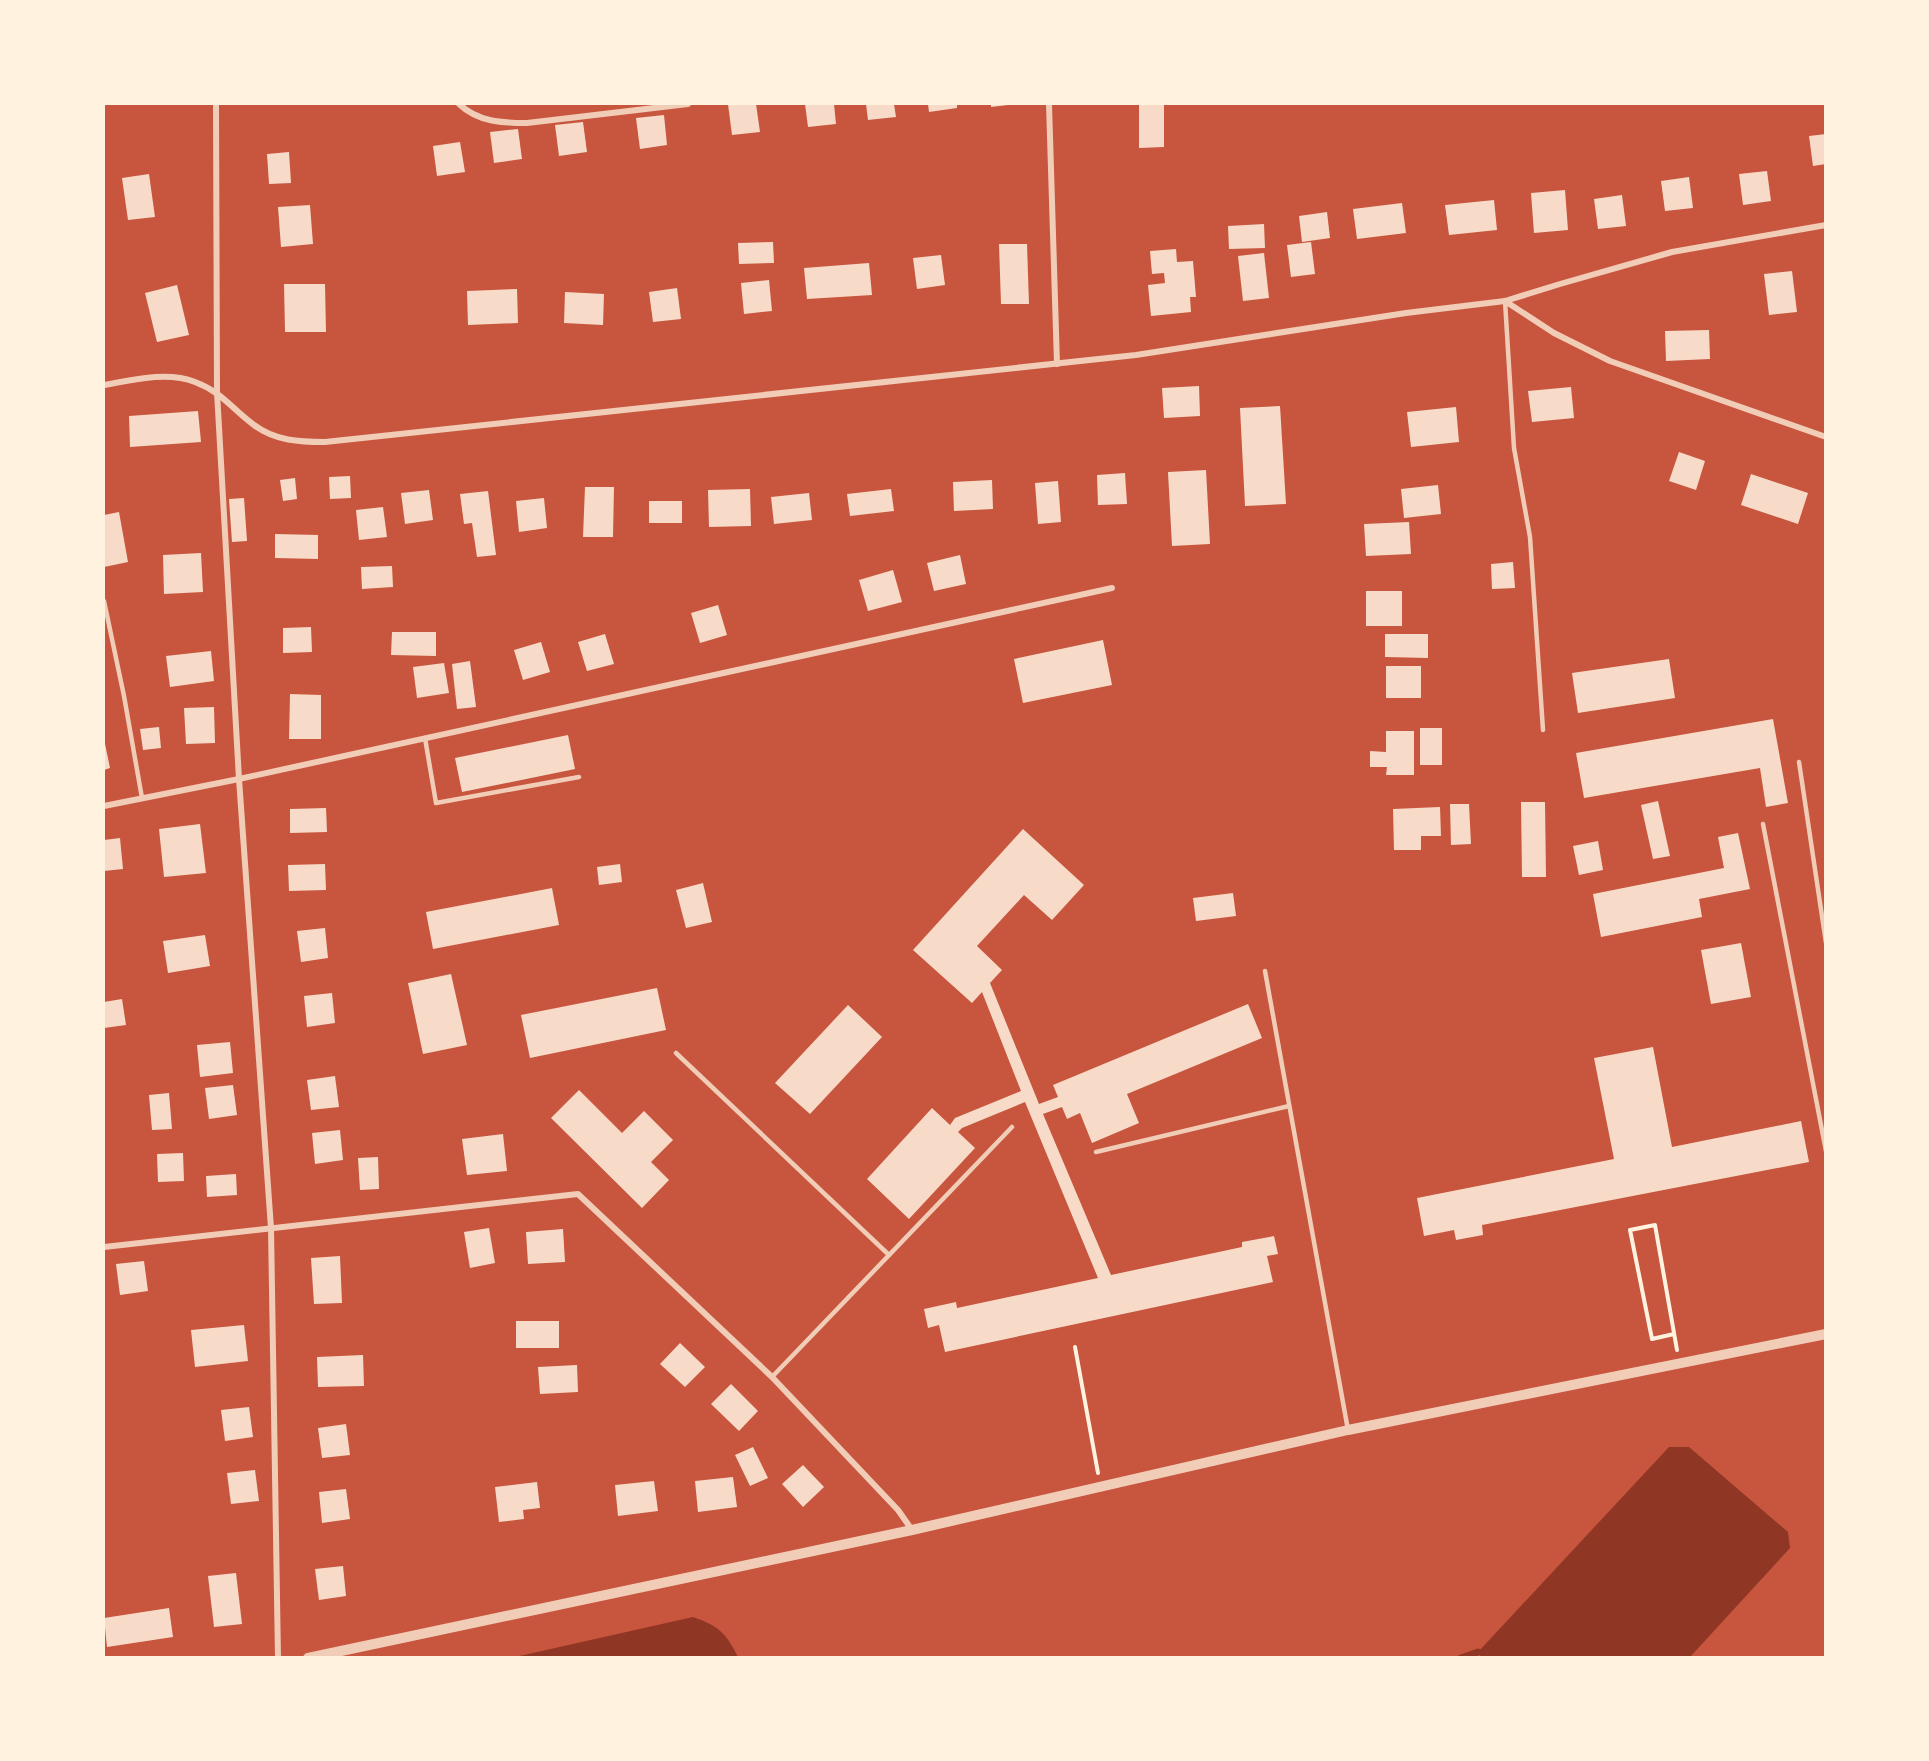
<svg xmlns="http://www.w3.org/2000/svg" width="1929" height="1761" font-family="Lato,sans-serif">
  <rect width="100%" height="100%" fill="#c8553d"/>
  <g fill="#8f3625">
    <polygon points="1669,1447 1689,1447 1788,1532 1790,1548 1690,1657 1481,1657 1478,1652"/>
    <path d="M 693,1617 C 719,1626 726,1633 738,1657 L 515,1657 Z"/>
  </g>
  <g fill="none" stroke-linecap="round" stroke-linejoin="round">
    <polyline stroke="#8f3625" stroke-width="7" points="1461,1658 1478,1652"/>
  </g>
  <g fill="#f7dbc8">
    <polygon points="728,104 756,104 760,132 732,135"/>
    <polygon points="805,104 834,104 836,124 808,127"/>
    <polygon points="866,104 894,104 896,117 868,120"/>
    <polygon points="928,104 957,104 957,108 929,112"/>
    <polygon points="991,104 1008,104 1008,105 991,107"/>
    <polygon points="1139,104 1164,104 1164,147 1139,148"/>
    <polygon points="664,115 667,145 640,149 636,118"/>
    <polygon points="583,122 587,152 559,156 555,125"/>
    <polygon points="518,129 522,159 494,163 490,132"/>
    <polygon points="1826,134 1826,164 1813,166 1809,136"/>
    <polygon points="460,142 465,172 437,176 433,146"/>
    <polygon points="289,152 291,183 269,184 267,154"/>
    <polygon points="1767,171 1771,201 1743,205 1739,174"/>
    <polygon points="149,174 155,217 128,220 122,178"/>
    <polygon points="1689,177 1693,208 1665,211 1661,181"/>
    <polygon points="1565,190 1568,230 1534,233 1531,193"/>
    <polygon points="1622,195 1626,226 1598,229 1594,199"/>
    <polygon points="1494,200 1497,230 1449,235 1445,205"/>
    <polygon points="1402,203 1406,233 1357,239 1353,209"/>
    <polygon points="310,205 313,244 281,247 278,207"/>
    <polygon points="1327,212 1330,238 1302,242 1299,216"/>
    <polygon points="1264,224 1265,248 1229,249 1228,226"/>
    <polygon points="773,242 774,263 739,264 738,243"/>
    <polygon points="1311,242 1315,274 1291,277 1287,245"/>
    <polygon points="999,244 1027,244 1029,304 1001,304"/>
    <polygon points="1176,249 1177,262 1193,261 1196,297 1190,297 1191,312 1151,316 1148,285 1165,283 1164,273 1152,274 1150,251"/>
    <polygon points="1264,253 1269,298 1243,301 1238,256"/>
    <polygon points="941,255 945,285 917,289 913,258"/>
    <polygon points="869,263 872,295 807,299 804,268"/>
    <polygon points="1792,271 1797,312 1769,315 1764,274"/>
    <polygon points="769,280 772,311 744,314 741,283"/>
    <polygon points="284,284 325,284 326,332 285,332"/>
    <polygon points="177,285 189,335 157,342 145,293"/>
    <polygon points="677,288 681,319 653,322 649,292"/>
    <polygon points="517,289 518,323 468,325 467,291"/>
    <polygon points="565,292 604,294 603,325 564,323"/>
    <polygon points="1709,330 1710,359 1666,361 1665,331"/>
    <polygon points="1199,386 1200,416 1164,418 1162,388"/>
    <polygon points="1571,387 1574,418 1532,422 1528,391"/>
    <polygon points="1280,406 1286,504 1245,506 1240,408"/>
    <polygon points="1456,407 1459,442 1411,447 1407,412"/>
    <polygon points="198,411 201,442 130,447 129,416"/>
    <polygon points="1679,452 1705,461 1696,490 1669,481"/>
    <polygon points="1206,470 1210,544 1172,546 1168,472"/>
    <polygon points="1125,473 1127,504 1098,505 1097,475"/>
    <polygon points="1751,474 1808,493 1798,524 1741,505"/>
    <polygon points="350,476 351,498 330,499 329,477"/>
    <polygon points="295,478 297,499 283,501 280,480"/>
    <polygon points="992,480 993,509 954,511 953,482"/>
    <polygon points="1058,481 1061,522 1038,524 1035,483"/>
    <polygon points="1438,485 1441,514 1404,518 1401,489"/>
    <polygon points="585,487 614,487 613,537 583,537"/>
    <polygon points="750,489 751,526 709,527 708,490"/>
    <polygon points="891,489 894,511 850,516 847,494"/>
    <polygon points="429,490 433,520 405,524 401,493"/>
    <polygon points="488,491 496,555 477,557 472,523 464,524 460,494"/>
    <polygon points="809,493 812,520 774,524 771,497"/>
    <polygon points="244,498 247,541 232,542 229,499"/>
    <polygon points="544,498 547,528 519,532 516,501"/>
    <rect x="649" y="501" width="33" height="22"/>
    <polygon points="383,507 387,537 359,540 356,510"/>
    <polygon points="119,512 128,562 104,567 104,515"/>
    <polygon points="1409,522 1411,554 1366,556 1364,524"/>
    <polygon points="275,534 318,535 318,559 275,558"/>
    <polygon points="201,553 203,592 164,594 163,555"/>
    <polygon points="960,555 966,584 934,591 927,563"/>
    <polygon points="1513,562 1515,588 1492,589 1491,564"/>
    <polygon points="392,566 393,587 362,589 361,567"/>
    <polygon points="893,570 902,602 868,611 859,580"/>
    <rect x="1366" y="591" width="36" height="35"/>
    <polygon points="718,605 727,635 700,643 691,613"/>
    <polygon points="311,627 312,652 283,653 283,628"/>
    <polygon points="392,632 436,632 436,656 391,655"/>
    <polygon points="605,634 614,664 587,671 578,642"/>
    <polygon points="1385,634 1428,634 1428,658 1385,657"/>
    <polygon points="1103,640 1112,685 1023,703 1014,659"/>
    <polygon points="541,642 550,672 523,680 514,650"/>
    <polygon points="211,651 214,681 170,687 166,656"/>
    <polygon points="1669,659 1675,698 1578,713 1572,673"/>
    <polygon points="470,661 476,707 457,709 452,664"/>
    <polygon points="444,663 449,693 417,698 413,667"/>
    <rect x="1386" y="666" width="35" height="32"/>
    <polygon points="290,694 321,695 321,739 289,739"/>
    <polygon points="214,707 215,743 186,744 184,708"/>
    <polygon points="1773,719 1788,803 1766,807 1760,768 1584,798 1576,753"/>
    <polygon points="159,727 161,748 143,750 140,729"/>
    <rect x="1420" y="728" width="22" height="37"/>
    <polygon points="1386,731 1414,731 1414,775 1386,775 1387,767 1370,767 1370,751 1386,752"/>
    <polygon points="568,735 575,769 462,792 455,758"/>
    <polygon points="104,739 110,768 104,770"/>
    <polygon points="1658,801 1670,856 1653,859 1641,805"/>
    <polygon points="1521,802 1545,802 1546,877 1522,877"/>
    <polygon points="1450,804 1469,804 1471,844 1451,845"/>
    <polygon points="1440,807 1441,836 1421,836 1421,850 1394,850 1393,809"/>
    <polygon points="326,808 327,832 290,833 290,809"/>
    <polygon points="200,824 206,873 164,877 159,829"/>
    <polygon points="1023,829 1084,885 1052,920 1024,895 977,946 1002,970 990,983 1039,1104 1058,1097 1053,1085 1248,1004 1262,1038 1127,1094 1139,1123 1092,1143 1080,1113 1067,1119 1062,1107 1043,1114 1111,1275 1242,1247 1242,1242 1274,1236 1278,1254 1267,1256 1273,1282 945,1352 939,1325 928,1328 924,1309 956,1302 957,1308 1098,1278 1025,1102 962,1128 958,1132 975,1148 909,1219 867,1179 932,1108 950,1125 955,1118 1021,1091 982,992 972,1003 913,950"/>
    <polygon points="1738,833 1750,889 1699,899 1702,917 1601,937 1593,894 1724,868 1718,837"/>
    <polygon points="120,838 123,869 104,871 104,840"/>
    <polygon points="1598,841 1603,870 1579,875 1573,846"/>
    <polygon points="325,864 326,890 289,891 288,865"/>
    <polygon points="620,864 622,882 599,885 597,867"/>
    <polygon points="703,883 712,922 686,928 676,890"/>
    <polygon points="552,888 559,925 433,949 426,912"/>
    <polygon points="1233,893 1236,916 1196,921 1193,898"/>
    <polygon points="325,928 328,958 301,962 297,931"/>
    <polygon points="205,935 210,966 168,973 163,941"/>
    <polygon points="1741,943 1751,997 1711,1004 1701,950"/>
    <polygon points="451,974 467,1045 423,1054 408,983"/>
    <polygon points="657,988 666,1030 530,1058 521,1015"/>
    <polygon points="332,993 335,1023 307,1027 304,996"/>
    <polygon points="122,999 126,1025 104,1028 104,1002"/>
    <polygon points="848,1005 882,1037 810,1114 775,1083"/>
    <polygon points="230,1042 233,1073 200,1077 197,1045"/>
    <polygon points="1653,1047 1672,1147 1801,1121 1809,1162 1482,1225 1483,1235 1456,1240 1454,1230 1424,1236 1417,1198 1614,1159 1594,1058"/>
    <polygon points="335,1076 339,1107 311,1110 307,1080"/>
    <polygon points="233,1085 237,1115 209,1119 205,1088"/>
    <polygon points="579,1090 622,1133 644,1111 673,1140 651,1162 669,1180 642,1208 551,1118"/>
    <polygon points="169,1093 172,1129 152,1130 149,1095"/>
    <polygon points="340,1130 343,1160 315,1164 312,1133"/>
    <polygon points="503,1134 507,1171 467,1175 462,1139"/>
    <polygon points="183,1153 184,1181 158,1182 157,1154"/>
    <polygon points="378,1157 379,1189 360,1190 358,1158"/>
    <polygon points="236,1174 237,1195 207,1197 206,1176"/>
    <polygon points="489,1228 495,1263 470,1268 464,1232"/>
    <polygon points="563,1229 565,1262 528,1264 526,1232"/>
    <polygon points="340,1256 342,1303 314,1304 311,1258"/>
    <polygon points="144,1261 148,1291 120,1295 116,1264"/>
    <rect x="516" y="1321" width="43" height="27"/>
    <polygon points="244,1325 248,1361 195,1367 191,1330"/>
    <polygon points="680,1343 705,1367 685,1387 660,1364"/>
    <polygon points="363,1355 364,1386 318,1387 317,1357"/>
    <polygon points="577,1365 578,1392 540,1394 538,1367"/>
    <polygon points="731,1384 758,1411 739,1431 711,1404"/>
    <polygon points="249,1407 253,1437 225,1441 221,1410"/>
    <polygon points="346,1424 350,1455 322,1458 318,1428"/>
    <polygon points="753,1447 768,1478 750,1486 735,1455"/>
    <polygon points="803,1465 824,1487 803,1507 782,1484"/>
    <polygon points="255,1470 259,1501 231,1504 227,1473"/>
    <polygon points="733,1477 737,1507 698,1512 695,1481"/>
    <polygon points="654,1481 658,1511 618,1516 615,1485"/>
    <polygon points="537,1482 540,1508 523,1510 524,1519 499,1522 495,1487"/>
    <polygon points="346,1489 350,1519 322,1523 319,1492"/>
    <polygon points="343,1566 346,1596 319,1600 315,1569"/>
    <polygon points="236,1573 242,1624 214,1627 208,1576"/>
    <polygon points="169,1608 173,1637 107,1647 104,1618"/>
  </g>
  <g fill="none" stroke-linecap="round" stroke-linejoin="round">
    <g stroke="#fff3e0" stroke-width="4">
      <polyline points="1674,1334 1652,1339 1630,1230 1655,1225 1677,1350"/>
      <polyline points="1075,1347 1098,1473"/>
    </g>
    <g stroke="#f1ccb7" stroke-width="4.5">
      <polyline points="1505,301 1514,448 1530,537 1543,730"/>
      <polyline points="104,601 124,696 142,798"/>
      <polyline points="425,738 436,803 579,777"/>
      <polyline points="1799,762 1826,943"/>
      <polyline points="1763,824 1826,1151"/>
      <polyline points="1265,971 1348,1430"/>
      <polyline points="676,1053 889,1255"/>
      <polyline points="1096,1152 1289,1106"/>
      <polyline points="772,1377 1012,1127"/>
    </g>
    <g stroke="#f1ccb7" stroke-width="6">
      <polyline points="216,104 217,392 239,779 271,1228 278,1658"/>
      <path d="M 459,104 C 478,122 502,123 527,123 L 688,104"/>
      <polyline points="1049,104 1057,364"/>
      <polyline points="1505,301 1554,333 1610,361 1826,437"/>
      <path d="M 104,385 C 132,380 167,371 195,382 C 222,392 232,409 254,425 C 275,441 300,442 325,442 L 1136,355 L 1406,313 L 1505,301 L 1560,284 L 1672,252 L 1826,225"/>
      <polyline points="104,806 239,779 1112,588"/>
      <polyline points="104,1247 578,1194 772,1377 898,1510 912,1530"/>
    </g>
    <polyline stroke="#f1ccb7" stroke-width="10" points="308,1658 912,1530 1348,1430 1826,1334"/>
  </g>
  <rect width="1929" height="1761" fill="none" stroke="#fff3e0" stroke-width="210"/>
</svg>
